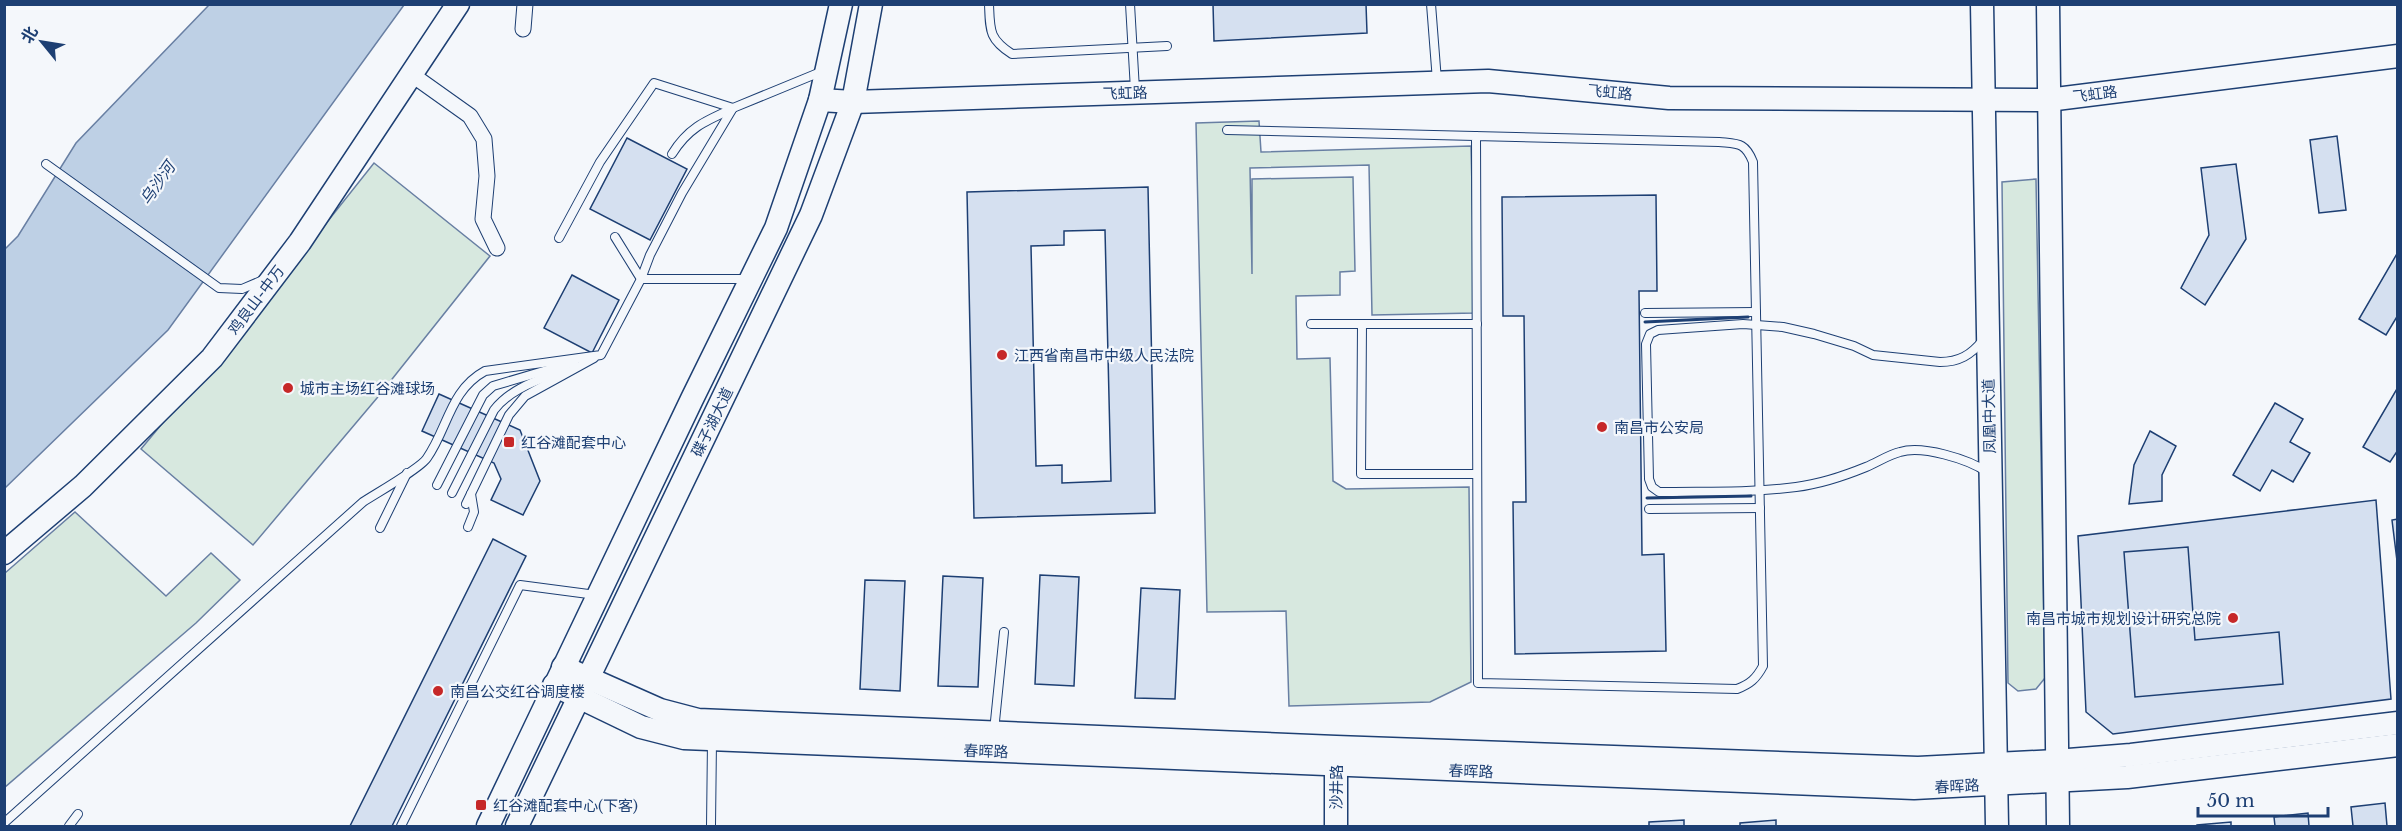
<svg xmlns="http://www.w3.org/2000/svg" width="2402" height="831" font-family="'Libre Baskerville','Noto Sans SC',serif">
  <rect width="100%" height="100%" fill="#f4f7fb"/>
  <g fill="#d7e8df" stroke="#687fa3" stroke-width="1.5">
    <polygon points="1259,121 1261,152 1471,146 1475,313 1372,315 1369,165 1250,168 1252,274 1252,179 1353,177 1355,271 1340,272 1340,295 1296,296 1297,359 1330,358 1333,481 1346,489 1469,487 1471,682 1430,702 1289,706 1286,611 1207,612 1196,123"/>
    <polygon points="374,163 490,256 377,398 253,545 141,449 262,304"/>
    <polygon points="2036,179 2045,678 2036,689 2018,691 2008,683 2002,182"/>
    <polygon points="75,512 166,596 211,553 240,580 196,623 5,787 5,573"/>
  </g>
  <polygon fill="#bed0e5" stroke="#687fa3" stroke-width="1.5" points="209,5 404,5 168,330 5,488 5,249 18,236 76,143"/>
  <g fill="#d5e0f0" stroke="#1d3f73" stroke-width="1.5" fill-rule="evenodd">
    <polygon points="1213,4 1366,4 1367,33 1214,41"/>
    <polygon points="2337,136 2346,210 2319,213 2310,140"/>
    <polygon points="627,138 687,169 650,240 590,209"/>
    <polygon points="2236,164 2246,239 2205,305 2181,288 2209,235 2201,168"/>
    <path d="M 1148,187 L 1155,513 L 974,518 L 967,192 ZM 1105,230 L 1111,481 L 1062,483 L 1062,465 L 1036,466 L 1031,246 L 1064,245 L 1064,231 Z"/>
    <polygon points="1656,195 1657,291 1639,291 1642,555 1664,554 1666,651 1515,654 1513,502 1526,502 1524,316 1503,316 1502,197"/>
    <polygon points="2398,252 2398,315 2386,335 2359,319"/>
    <polygon points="572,275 619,300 592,353 544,328"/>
    <polygon points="2398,387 2398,450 2390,462 2363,447"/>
    <polygon points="439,394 520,430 540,481 523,515 491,500 501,479 494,463 422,431"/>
    <polygon points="2275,403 2303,419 2290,442 2310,453 2293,482 2272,470 2260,491 2233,475"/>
    <polygon points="2150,431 2176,446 2162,475 2162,501 2129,504 2134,465"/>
    <polygon points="2376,500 2391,699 2113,734 2086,712 2078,536"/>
    <polygon points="2398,519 2398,569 2392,520"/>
    <polygon points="493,539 526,556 392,826 350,826"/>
    <polygon points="2188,547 2195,640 2279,632 2283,684 2135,697 2124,552"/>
    <polygon points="1040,575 1079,577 1074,686 1035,684"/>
    <polygon points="943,576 983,578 978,687 938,686"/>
    <polygon points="865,580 905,581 900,691 860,689"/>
    <polygon points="1141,588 1180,590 1175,699 1135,698"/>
    <polygon points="2385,803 2387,826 2353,826 2351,807"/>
    <polygon points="2308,813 2309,826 2275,826 2274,817"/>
    <polygon points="1684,820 1684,826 1649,826 1649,822"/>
    <polygon points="1776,820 1776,826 1740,826 1740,823"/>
    <polygon points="2231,822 2231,826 2197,826 2197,825"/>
  </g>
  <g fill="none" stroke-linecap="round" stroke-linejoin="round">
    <g stroke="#1d3f73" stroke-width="10">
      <g id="lane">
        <path d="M 989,4 C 990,31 989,39 1012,54 L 1167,46"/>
        <polyline points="1130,4 1135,90"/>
        <polyline points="1431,4 1437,81"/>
        <path d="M 1227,130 L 1719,142 C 1738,144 1745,142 1753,162 L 1763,666 C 1756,679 1750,684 1737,689 L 1478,683 L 1476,136"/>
        <path d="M 672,154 C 688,128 705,121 732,109"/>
        <polyline points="46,164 219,288 242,289 263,280"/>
        <polyline points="615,237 641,279 650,255 682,193 733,108 823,71"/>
        <polyline points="559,238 600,162 654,83 733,108"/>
        <polyline points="1645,313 1756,312"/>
        <polyline points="1311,324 1477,324"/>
        <polyline points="1362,324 1361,474 1477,474"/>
        <path d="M 1983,340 C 1971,355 1959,362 1940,362 L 1873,355 L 1854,346 L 1814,334 L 1783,327 L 1743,324 L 1658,330 L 1650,334 L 1646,344 L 1649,479 L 1652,487 L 1659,492 C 1704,491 1751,493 1796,487 C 1820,484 1844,476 1866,467 C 1878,462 1888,455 1900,452 C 1922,445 1968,459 1987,472"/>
        <polyline points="437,485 483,395 493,386 574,362"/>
        <path d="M 452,493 L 494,410 C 512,387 540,380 566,369"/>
        <polyline points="466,504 509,415 525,396 594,358"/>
        <polyline points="1649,509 1760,508"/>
        <polyline points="468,527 474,512 471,494"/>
        <polyline points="380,528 407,473"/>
        <polyline points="994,731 1004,632"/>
        <path d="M 4,823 L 363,502 C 375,494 421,468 427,458 C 448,428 450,390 485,371 L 601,355 L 641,279 L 749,279"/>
        <polyline points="69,826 78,814"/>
        <polyline points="401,826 520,585 596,595"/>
        <polyline points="711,826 712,741"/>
      </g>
    </g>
    <g stroke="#1d3f73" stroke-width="17">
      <g id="street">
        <polyline points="523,29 525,4"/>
        <polyline points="411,74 470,116 484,139 487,176 483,219 497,248"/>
      </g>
    </g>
    <g stroke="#1d3f73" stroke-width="25">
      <g id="secondary">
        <polyline points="1982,4 1997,826"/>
        <polyline points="2048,4 2058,826"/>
        <polyline points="820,100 853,102 1488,81 1669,98 2048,100 2398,56"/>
        <polyline points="4,553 83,486 212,358 300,242 458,4"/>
        <polyline points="563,667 660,710 698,720 1336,747 1918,768 2056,761 2131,755 2398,723"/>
        <polyline points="554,685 641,727 684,738 1914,788 2127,777 2398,745"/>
        <polyline points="488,826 692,399 776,228 820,100 841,4"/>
        <polyline points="517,826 811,215 853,102 871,4"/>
        <polyline points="1336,826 1336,752"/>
      </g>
    </g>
    <use href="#lane" stroke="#f4f7fb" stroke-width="8"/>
    <use href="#street" stroke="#f4f7fb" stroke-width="15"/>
    <use href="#secondary" stroke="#f4f7fb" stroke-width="22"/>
    <g stroke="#1d3f73" stroke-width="3">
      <polyline points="1645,322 1748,317"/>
      <polyline points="1647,498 1751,496"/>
    </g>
  </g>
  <g fill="#c62828" stroke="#f4f7fb" stroke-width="2">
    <circle cx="1002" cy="355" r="6"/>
    <circle cx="288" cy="388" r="6"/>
    <circle cx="1602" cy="427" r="6"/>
    <rect x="503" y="436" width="12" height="12" rx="3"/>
    <circle cx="2233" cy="618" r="6"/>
    <circle cx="438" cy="691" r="6"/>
    <rect x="475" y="799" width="12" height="12" rx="3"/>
  </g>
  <g text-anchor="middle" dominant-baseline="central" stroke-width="4.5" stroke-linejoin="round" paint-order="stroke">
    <g font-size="15" fill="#1d3f73" stroke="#f4f7fb">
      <text transform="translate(1610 92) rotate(5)">飞虹路</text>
      <text transform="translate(1125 93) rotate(-2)">飞虹路</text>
      <text transform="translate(2095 94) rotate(-7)">飞虹路</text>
      <text transform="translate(256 300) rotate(-53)">鸡良山-中万</text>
      <text transform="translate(1989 416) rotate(-91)">凤凰中大道</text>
      <text transform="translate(712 422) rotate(-64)">碟子湖大道</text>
      <text transform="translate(986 751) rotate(2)">春晖路</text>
      <text transform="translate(1471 771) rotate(2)">春晖路</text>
      <text transform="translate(1957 786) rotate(-3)">春晖路</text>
      <text transform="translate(1336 787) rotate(-90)">沙井路</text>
    </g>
    <g font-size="15" fill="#1d3f73" stroke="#f4f7fb" text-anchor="start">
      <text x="1014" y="355">江西省南昌市中级人民法院</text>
      <text x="300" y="388">城市主场红谷滩球场</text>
      <text x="1614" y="427">南昌市公安局</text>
      <text x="521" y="442">红谷滩配套中心</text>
      <text x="2221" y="618" text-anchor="end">南昌市城市规划设计研究总院</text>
      <text x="450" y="691">南昌公交红谷调度楼</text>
      <text x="493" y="805">红谷滩配套中心(下客)</text>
    </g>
    <g font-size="16" font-style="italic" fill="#1d3f73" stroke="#f4f7fb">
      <text transform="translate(157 183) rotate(-55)">乌沙河</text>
    </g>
  </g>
  <rect width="2402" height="831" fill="none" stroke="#1d3f73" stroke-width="12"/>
  <g transform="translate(42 42) rotate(300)" stroke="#f4f7fb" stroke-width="4.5" paint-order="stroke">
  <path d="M0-4.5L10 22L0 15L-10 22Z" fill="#1d3f73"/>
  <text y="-9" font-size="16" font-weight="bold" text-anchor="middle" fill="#1d3f73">北</text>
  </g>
  <path d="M2198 807v9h130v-9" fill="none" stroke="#1d3f73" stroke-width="3"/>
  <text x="2207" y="807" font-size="18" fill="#1d3f73" stroke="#f4f7fb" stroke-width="4.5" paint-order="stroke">50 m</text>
</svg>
